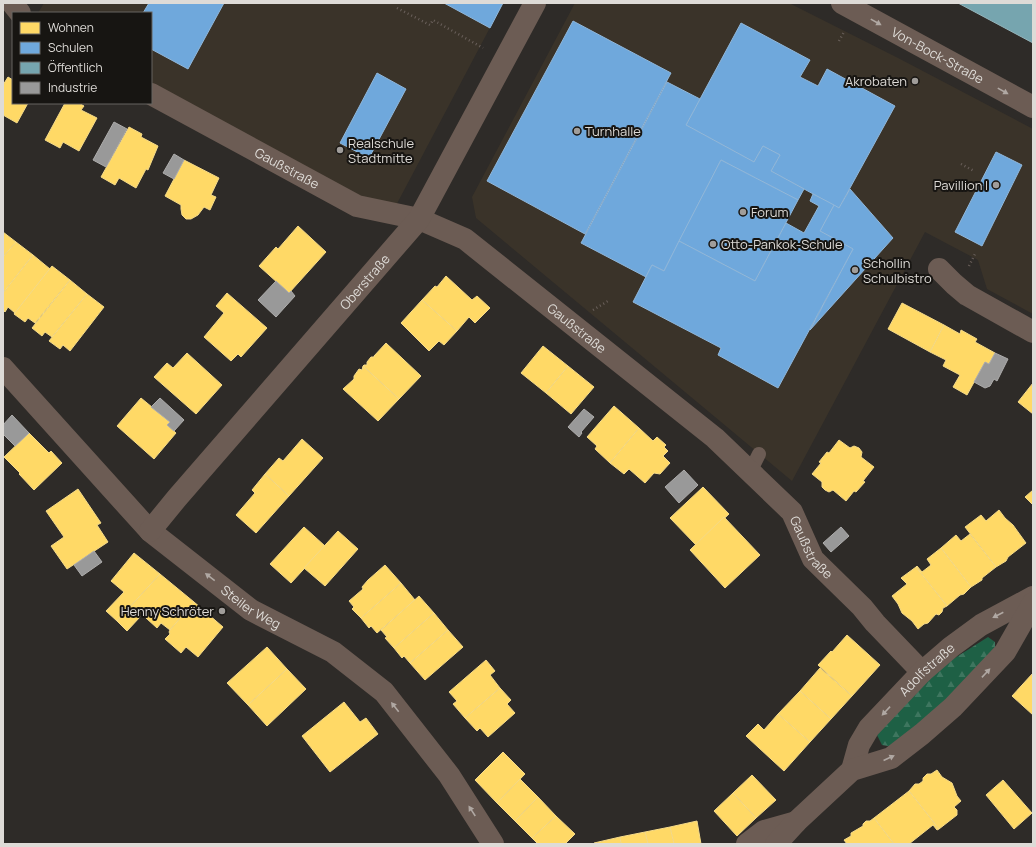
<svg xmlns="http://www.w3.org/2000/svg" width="1036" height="847" font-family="Manrope,sans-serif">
  <defs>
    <pattern id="forest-firs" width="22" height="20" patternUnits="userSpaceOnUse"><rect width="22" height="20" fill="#1e6045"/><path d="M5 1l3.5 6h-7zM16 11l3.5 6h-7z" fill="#3e765f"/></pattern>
  </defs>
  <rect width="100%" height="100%" fill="#2e2b28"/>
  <g fill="#3a3329">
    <polygon points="44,3 503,3 392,213 151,94 151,13 38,13"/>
    <polygon points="575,3 789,3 900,59 1033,129 1033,314 987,289 978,260 925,232 792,481 476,218 472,197"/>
  </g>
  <polygon fill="url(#forest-firs)" points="988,637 995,642 995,652 984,665 894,747 882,745 877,735 928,675"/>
  <g fill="#ffd966" stroke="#f5da88">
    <polygon points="8,77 13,80 13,103 28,103 17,123 3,115 3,85"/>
    <polygon points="65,103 79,103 84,106 81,110 97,118 79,151 63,142 60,148 45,140"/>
    <polygon points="129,127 142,134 141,137 158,146 148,170 146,169 136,188 119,178 115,185 101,177"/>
    <polygon points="184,160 219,178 211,195 216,197 210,210 204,207 198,215 191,219 186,219 182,215 181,209 181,205 165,196"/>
    <polygon points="298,226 326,252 289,293 259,266 276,247 278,249"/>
    <polygon points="3,232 16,242 3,257"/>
    <polygon points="16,242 33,255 3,293 3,257"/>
    <polygon points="33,255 50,269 15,313 8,307 5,312 3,310 3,293"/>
    <polygon points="52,266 70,280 35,323 28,318 25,322 14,314"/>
    <polygon points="446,276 472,300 477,296 490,308 475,323 469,317 457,331 422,300 435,286 437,287"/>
    <polygon points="70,280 87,294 52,337 45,332 42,336 32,328"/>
    <polygon points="227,293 267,328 241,357 238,354 231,361 204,337 224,313 216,306"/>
    <polygon points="87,294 104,307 70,351 63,345 60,349 49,341"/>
    <polygon points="422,300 457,331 444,345 439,341 429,351 401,323"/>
    <polygon points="902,303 944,325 930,352 888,329"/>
    <polygon points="944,325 960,334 961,330 977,339 975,342 995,353 989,364 985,362 967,395 953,387 960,375 943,366 946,360 930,352"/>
    <polygon points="386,343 421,376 399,399 363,366 364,365 367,365 367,362 371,357 374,357 374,356"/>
    <polygon points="543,346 568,366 546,393 521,373"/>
    <polygon points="187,353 222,385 196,414 154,377 167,363 173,368"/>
    <polygon points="363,366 399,399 378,421 343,389 354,379 354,376 359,369 362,370"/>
    <polygon points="568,366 594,387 571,414 546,393"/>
    <polygon points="1033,383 1033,414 1018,402"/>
    <polygon points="141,398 170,422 167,425 176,433 154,459 117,426"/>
    <polygon points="614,406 639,428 610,463 595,449 597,446 587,437"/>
    <polygon points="639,428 653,441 657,437 666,445 664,447 668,451 663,456 670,463 660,474 654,473 645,483 629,469 624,474 610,463"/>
    <polygon points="29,433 49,453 51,451 62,463 34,490 19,474 20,473 4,457"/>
    <polygon points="302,439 323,458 289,496 265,474 279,458 283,461"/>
    <polygon points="839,440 850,448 854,446 859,448 862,452 861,457 874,467 863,481 865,482 856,492 854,491 846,501 833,490 829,492 825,490 822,487 822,482 812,474 821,463 819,462 827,452 829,453"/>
    <polygon points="265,474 289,496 256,533 236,515 255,493 252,490"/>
    <polygon points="703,487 729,514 696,545 670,518"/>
    <polygon points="78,489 101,523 97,525 108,542 67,569 51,546 64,537 46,511"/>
    <polygon points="1033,490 1033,505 1025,497"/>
    <polygon points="999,510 1005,518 1013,525 1026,543 1008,557 1006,561 996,567 965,527 981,515 986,521"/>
    <polygon points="724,517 760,555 725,588 690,550"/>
    <polygon points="304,527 325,546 291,583 270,564"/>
    <polygon points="338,531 358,549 325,586 304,568"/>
    <polygon points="970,534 996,567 982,578 982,580 971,587 941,548 956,535 961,541"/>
    <polygon points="941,548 971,587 964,594 960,595 947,606 916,567 917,566 922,572 931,565 927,559"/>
    <polygon points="134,553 160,574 117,621 106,611 124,592 111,581"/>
    <polygon points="385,565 401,583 361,618 352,609 354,607 349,601 363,589 362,587 368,580"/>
    <polygon points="916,567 947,606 943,608 942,612 939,615 936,614 928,623 924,624 918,629 912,621 902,613 898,604 892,596 907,584 901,578"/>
    <polygon points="160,574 194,602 170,630 161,623 157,628 146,618 146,613 140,613 140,617 127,631 117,621"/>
    <polygon points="401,583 415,600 377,633 371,626 369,628 361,618"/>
    <polygon points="419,596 434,613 394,648 385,638 387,637 381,630"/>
    <polygon points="194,602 223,627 198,657 186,647 181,653 165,639 170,634 169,632 170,630"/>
    <polygon points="434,613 448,630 410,663 404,656 402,658 394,648"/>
    <polygon points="448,630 463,647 425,680 410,663"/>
    <polygon points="847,635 880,665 852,696 818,665 831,651 832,652"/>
    <polygon points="267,647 287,669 248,705 227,683"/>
    <polygon points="486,660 495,671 490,675 500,688 465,718 453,704 457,701 449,692"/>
    <polygon points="820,668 852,696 831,719 800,691"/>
    <polygon points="287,669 306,689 267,726 248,705"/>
    <polygon points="1033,673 1033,715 1012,696"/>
    <polygon points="500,688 511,700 507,704 515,713 488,737 480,728 477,731 465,718"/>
    <polygon points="800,691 831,719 810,742 778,714"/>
    <polygon points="344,702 360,722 366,718 378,734 330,772 302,736"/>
    <polygon points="778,714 810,742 784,771 746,736 758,724 764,730"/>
    <polygon points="503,752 525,774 497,803 475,780"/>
    <polygon points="937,770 942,777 952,783 957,796 961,801 954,807 957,810 957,815 939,829 909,791 915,784 919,784 923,781 923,778 927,774 931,774"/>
    <polygon points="752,775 776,800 756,818 733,793"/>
    <polygon points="520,779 538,797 515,821 497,803"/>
    <polygon points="1003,780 1032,813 1014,829 986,795"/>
    <polygon points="909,791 939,829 937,830 933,825 909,844 894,844 874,818"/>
    <polygon points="733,793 756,818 737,836 714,811"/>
    <polygon points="538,797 556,816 532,838 515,821"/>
    <polygon points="556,816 575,834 565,844 538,844 532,838"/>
    <polygon points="874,818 894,844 847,844 844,840 851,836 851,833 863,826 863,824 866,821 870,821"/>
    <polygon points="697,821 701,844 674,844 670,827"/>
    <polygon points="670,827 674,844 648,844 645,832"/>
    <polygon points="645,832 648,844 621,844 620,837"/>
    <polygon points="620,837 621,844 594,844 594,843"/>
  </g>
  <g fill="#6fa8dc" stroke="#90b7da">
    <polygon points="149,3 224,3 188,69 151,49 151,13 143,13"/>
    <polygon points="444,3 503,3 490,28"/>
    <polygon points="573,21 671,73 585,234 487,181"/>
    <polygon points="741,23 810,60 800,77 818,86 827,69 895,106 839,208 771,171 780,155 763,146 754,162 686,125"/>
    <polygon points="377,73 406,89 369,158 340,143"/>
    <polygon points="667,82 700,99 686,125 754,162 763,146 780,155 771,171 804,189 798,200 721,160 664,271 652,265 646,277 581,243"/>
    <polygon points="996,152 1022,165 982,246 955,232"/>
    <polygon points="721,160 798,200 755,281 679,241"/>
    <polygon points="850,189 893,238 810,330 853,249 820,231 834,205 839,208"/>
    <polygon points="813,194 834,205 820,231 853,249 778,388 718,355 721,348 633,302 652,265 664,271 679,241 755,281 786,223 804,233 819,206 810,201"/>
  </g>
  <polygon fill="#76a5af" stroke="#95b5bb" points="958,3 1033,3 1033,43"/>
  <g fill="#999" stroke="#aeadac">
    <polygon points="114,122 127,129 106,167 93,160"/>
    <polygon points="174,154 184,160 174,179 163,173"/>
    <polygon points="276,281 289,293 291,291 295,296 276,317 258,300"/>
    <polygon points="995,353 1008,359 997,381 994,379 990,386 985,388 974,382 985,362 989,364"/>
    <polygon points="160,398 184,420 174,431 167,425 170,422 151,407"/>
    <polygon points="584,409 594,417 581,432 582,433 579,437 568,427"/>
    <polygon points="12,415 29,433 15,446 3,434 3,425"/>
    <polygon points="684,470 698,485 679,503 665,487"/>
    <polygon points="841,527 849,536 831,552 823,543"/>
    <polygon points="94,551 102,562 82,576 74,565"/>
  </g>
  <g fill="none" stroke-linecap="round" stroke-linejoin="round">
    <g stroke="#6a605b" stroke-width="2.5" stroke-dasharray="1 3" stroke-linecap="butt">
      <polyline points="397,8 430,25 433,20 483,48"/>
      <polyline points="839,41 844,32"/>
      <polyline points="961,164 974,171"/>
      <polyline points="969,266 976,252"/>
      <polyline points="593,310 608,301"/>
    </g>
    <polyline stroke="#6c5c54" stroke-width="14" points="750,472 759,454"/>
    <g stroke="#6c5c54" stroke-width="22">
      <polyline points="12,3 20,13"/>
      <path id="s1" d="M 842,3 L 1033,107"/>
      <path id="s2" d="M 151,94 L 357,206 L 419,219 L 465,239 L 715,438 L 792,512 L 813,559 L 862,607 L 875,623 L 922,672"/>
      <polyline points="939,269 954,284 967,295 1033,332"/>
      <path id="s3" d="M 3,368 L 150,531 L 251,610 L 333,652 L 384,692 L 449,775 L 493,844"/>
      <path id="s4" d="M 150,531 L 177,498 L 419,219 L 535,3"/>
      <path id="s5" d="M 852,770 L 859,745 L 869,728 L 922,672 L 951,647 L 981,625 L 1033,597"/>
      <polyline points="747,844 764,831 796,822"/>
      <polyline points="776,844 796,822 852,770 891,758 922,734 953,707 1005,652 1033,603"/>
    </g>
  </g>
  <defs><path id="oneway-solid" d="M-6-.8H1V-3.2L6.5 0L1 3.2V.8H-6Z"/></defs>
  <g fill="#b0a8a3">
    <use href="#oneway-solid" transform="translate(876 22) rotate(29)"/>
    <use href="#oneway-solid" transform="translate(1003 91) rotate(29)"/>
    <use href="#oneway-solid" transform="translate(210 577) rotate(-142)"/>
    <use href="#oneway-solid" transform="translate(998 615) rotate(153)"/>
    <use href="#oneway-solid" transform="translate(986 673) rotate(-47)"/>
    <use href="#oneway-solid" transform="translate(395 707) rotate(-128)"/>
    <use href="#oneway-solid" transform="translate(886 711) rotate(133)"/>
    <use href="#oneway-solid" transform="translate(889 758) rotate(-25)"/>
    <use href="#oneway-solid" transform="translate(472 811) rotate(-123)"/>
  </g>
  <g fill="#a09d9a" stroke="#171512" stroke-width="1.5">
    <circle cx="915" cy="81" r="4"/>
    <circle cx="577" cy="131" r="4"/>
    <circle cx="340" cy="150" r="4"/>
    <circle cx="996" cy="185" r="4"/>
    <circle cx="743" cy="212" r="4"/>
    <circle cx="713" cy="244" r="4"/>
    <circle cx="855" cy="270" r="4"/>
    <circle cx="222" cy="611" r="4"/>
  </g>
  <g text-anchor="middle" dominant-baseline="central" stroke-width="4" stroke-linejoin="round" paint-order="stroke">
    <g font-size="13" fill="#dedbd7" stroke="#171512">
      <text stroke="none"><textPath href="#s1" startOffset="109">Von-Bock-Straße</textPath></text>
      <text stroke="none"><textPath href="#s2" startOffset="155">Gaußstraße</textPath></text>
      <text stroke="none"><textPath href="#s4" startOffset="329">Oberstraße</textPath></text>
      <text stroke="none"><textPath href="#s2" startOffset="491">Gaußstraße</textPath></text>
      <text stroke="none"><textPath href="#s2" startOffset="815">Gaußstraße</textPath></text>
      <text stroke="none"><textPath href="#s3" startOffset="346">Steiler Weg</textPath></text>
      <text stroke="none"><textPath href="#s5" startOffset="128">Adolfstraße</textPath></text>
    </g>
    <g font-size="13" fill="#dedbd7" stroke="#171512" text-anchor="start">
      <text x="907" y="81" text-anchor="end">Akrobaten</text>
      <text x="585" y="131">Turnhalle</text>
      <text x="348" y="143">Realschule<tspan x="348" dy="15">Stadtmitte</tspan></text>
      <text x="988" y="185" text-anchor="end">Pavillion I</text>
      <text x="751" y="212">Forum</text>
      <text x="721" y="244">Otto-Pankok-Schule</text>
      <text x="863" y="263">Schollin<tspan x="863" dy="15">Schulbistro</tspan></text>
      <text x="214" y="611" text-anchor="end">Henny Schröter</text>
    </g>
  </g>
  <rect width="1036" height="847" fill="none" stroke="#dedbd7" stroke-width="8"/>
  <rect x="12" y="12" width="140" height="92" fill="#171512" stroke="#676461"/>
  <rect x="20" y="22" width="20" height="12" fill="#ffd966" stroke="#676461"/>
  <text x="48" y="32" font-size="12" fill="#dedbd7">Wohnen</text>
  <rect x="20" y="42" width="20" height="12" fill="#6fa8dc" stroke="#676461"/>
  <text x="48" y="52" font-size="12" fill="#dedbd7">Schulen</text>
  <rect x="20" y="62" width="20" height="12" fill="#76a5af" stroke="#676461"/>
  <text x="48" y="72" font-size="12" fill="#dedbd7">Öffentlich</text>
  <rect x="20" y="82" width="20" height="12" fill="#999999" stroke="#676461"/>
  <text x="48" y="92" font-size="12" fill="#dedbd7">Industrie</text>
</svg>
